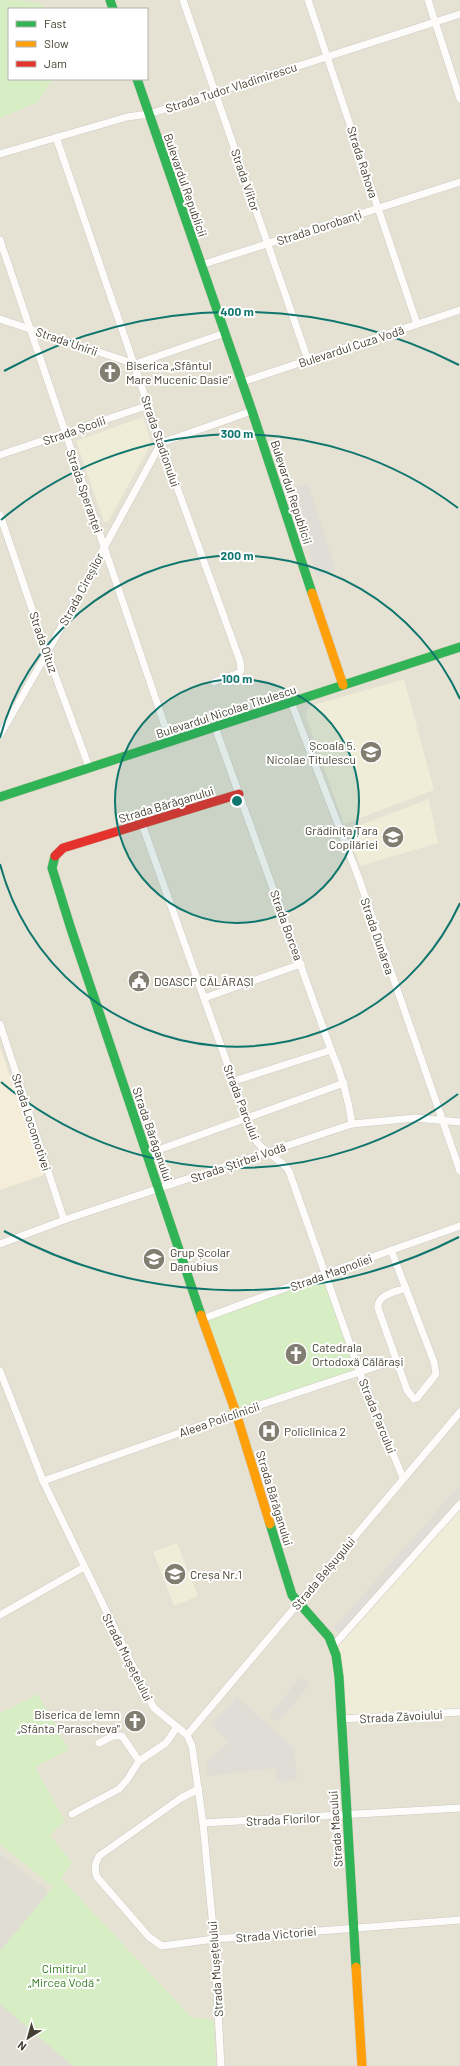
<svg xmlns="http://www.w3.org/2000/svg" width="460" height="2066" font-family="Barlow,sans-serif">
  <rect width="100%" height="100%" fill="#f0eee6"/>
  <path fill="#e5e1d3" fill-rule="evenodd" d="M 0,0 L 460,0 L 460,2066 L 215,2066 L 185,2028 L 29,1878 L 0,1854 ZM 9,9 L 147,9 L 147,79 L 9,79 Z"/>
  <polygon fill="#f4edd7" points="0,1047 44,1175 0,1190"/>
  <polygon fill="#e0ddd4" points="0,1854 65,1904 215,2066 0,2066"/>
  <g fill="#efecd7">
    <polygon points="143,417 150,439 150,446 108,522 104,522 76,441"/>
    <polygon points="404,679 434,790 344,824 305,714 310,706"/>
    <polygon points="429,799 438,843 360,866 347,830"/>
    <polygon points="460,1504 460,1712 341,1719 333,1646"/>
    <polygon points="177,1543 198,1596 174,1606 153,1552"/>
  </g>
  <g fill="#d7edc3">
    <path d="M 0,0 C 13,0 42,0 47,9 L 9,9 L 9,79 L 53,79 L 38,102 L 0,118 Z"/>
    <polygon points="324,1274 360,1373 236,1413 202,1319"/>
    <polygon points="38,1694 69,1750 35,1767 65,1821 50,1835 72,1863 61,1878 191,2017 214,2020 216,2066 73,2066 0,2004 0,1951 53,1887 0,1844 0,1713"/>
  </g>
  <g fill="#dfddd6">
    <polygon points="308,484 336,571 317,577 289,490"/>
    <polygon points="460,1485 460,1497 341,1634 334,1628"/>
    <polygon points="301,1677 310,1684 278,1722 269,1715"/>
    <polygon points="237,1697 294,1748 297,1779 277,1782 276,1768 207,1776 207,1762 228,1742 211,1725"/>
  </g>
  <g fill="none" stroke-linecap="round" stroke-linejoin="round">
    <g stroke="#cccac2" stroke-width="8">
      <g id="street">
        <polyline points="183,0 308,360"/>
        <polyline points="308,0 417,324"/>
        <polyline points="428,0 460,99"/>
        <polyline points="56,137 161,443 240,661 241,670 239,673 214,682"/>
        <polyline points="0,154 127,117 149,114 460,14"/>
        <polyline points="0,240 170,741"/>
        <polyline points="201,265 460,182"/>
        <polyline points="0,319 135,364 225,333"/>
        <polyline points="242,382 460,310"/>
        <polyline points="0,455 149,405"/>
        <polyline points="0,515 47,653 89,767"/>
        <polyline points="291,702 358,876 460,1171"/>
        <path d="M 215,727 L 331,1050 C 342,1075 348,1097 352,1124"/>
        <polyline points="0,735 47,653 161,443 252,411"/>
        <path d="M 142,824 L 253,1136 C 264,1155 277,1155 289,1171 L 360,1373 L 403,1478"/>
        <polyline points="204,998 301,964"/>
        <polyline points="0,1024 64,1220"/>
        <polyline points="234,1081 331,1050"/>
        <polyline points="147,1154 344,1083"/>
        <polyline points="0,1244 64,1220 352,1124 415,1118 460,1122"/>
        <path d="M 391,1250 L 434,1362 L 436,1374 L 417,1398 L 414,1399 L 407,1390 L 378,1308 C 377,1294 396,1292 406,1288"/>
        <polyline points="202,1319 324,1274 460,1226"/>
        <polyline points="0,1371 43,1481 145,1691 154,1708 187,1735 192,1746 203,1823 214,1939 221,2066"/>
        <polyline points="43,1481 236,1413 396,1360"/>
        <polyline points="0,1615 84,1567"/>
        <polyline points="333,1646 460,1504"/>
        <polyline points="341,1719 460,1712"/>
        <polyline points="187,1735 460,1412"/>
        <polyline points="99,1743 113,1736 122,1736 139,1761"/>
        <path d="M 199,1789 L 181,1798 L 99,1856 C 95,1864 94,1869 97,1877 L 149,1937 L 162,1946 L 214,1939 L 460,1920"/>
        <polyline points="72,1814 119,1789 127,1780 139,1761 166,1743 177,1727"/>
        <polyline points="203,1823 460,1808"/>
      </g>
    </g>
    <g stroke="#d0cdbc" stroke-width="10">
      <g id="fast">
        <polyline points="110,0 113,9"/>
        <polyline points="137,79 252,411 312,593"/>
        <polyline points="0,797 460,647"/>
        <polyline points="55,856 52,868 71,929 201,1315"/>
        <polyline points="270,1524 292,1595 329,1637 336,1655 339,1677 356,1967"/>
      </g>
    </g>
    <g stroke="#d0cdbc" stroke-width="10">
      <g id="slow">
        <polyline points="312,593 343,685"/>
        <polyline points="201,1315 236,1413 270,1524"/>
        <polyline points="356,1967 362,2066"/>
      </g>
    </g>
    <g stroke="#d0cdbc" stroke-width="10">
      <polyline id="jam" points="55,856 63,848 239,794"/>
    </g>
    <use href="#street" stroke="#fdfcfb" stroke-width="7"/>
    <use href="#fast" stroke="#30b455" stroke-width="9"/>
    <use href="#slow" stroke="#ff9f0a" stroke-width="9"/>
    <use href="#jam" stroke="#e5322d" stroke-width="9"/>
  </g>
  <circle cx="237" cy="801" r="122" fill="#0f766e" fill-opacity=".12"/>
  <g fill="none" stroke="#0f766e" stroke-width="2">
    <circle cx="237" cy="801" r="122"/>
    <path d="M460 903A245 245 0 0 1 0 864M0 738A245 245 0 0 1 460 699"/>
    <path d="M458 1094A367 367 0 0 1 1 1082M1 520A367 367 0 0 1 458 508"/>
    <path d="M459 1237A489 489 0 0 1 4 1231M4 371A489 489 0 0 1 459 365"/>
  </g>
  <defs>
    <g id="church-disc" transform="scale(1.15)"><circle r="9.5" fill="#817e71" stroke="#fff"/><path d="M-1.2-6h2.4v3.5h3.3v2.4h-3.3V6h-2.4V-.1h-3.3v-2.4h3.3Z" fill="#fff"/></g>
    <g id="school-disc" transform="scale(1.15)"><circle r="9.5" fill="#817e71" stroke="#fff"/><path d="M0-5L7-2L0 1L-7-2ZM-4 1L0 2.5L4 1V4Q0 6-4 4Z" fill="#fff"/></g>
    <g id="civic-disc" transform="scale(1.15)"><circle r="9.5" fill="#817e71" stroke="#fff"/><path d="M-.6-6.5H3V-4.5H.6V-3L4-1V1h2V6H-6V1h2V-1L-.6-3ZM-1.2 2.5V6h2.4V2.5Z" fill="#fff"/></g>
    <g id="hospital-disc" transform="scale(1.15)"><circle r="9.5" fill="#817e71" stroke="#fff"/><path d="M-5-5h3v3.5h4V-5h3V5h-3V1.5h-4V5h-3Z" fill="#fff"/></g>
  </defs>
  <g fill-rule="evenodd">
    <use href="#church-disc" x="110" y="372"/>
    <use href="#school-disc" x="371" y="752"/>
    <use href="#school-disc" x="393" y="837"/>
    <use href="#civic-disc" x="139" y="981"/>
    <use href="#school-disc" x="154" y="1259"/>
    <use href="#church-disc" x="296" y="1354"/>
    <use href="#hospital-disc" x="269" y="1431"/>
    <use href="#school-disc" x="175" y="1574"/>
    <use href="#church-disc" x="135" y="1721"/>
  </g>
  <g text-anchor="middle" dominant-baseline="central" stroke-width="4" stroke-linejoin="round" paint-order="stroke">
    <g font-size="12" fill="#454132" stroke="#fff">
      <text transform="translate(231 87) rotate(-18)">Strada Tudor Vladimirescu</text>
      <text transform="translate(363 162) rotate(72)">Strada Rahova</text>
      <text transform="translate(246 180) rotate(71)">Strada Viitor</text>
      <text transform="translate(186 185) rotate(71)">Bulevardul Republicii</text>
      <text transform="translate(319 227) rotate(-18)">Strada Dorobanți</text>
      <text transform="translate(67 341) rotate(19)">Strada Unirii</text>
      <text transform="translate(351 346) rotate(-18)">Bulevardul Cuza Vodă</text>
      <text transform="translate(74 430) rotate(-19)">Strada Școlii</text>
      <text transform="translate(161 441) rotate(71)">Strada Stadionului</text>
      <text transform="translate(85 491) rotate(71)">Strada Speranței</text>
      <text transform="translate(292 492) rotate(72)">Bulevardul Republicii</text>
      <text transform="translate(81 589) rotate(-62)">Strada Cireșilor</text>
      <text transform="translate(44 642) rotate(71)">Strada Oituz</text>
      <text transform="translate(226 711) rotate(-18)">Bulevardul Nicolae Titulescu</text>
      <text transform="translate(166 804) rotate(-17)">Strada Bărăganului</text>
      <text transform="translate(287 925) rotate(70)">Strada Borcea</text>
      <text transform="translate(378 936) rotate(71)">Strada Dunărea</text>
      <text transform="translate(242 1102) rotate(69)">Strada Parcului</text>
      <text transform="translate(32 1122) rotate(72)">Strada Locomotivei</text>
      <text transform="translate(153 1134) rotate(71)">Strada Bărăganului</text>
      <text transform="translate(238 1162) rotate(-19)">Strada Știrbei Vodă</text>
      <text transform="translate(331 1272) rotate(-20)">Strada Magnoliei</text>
      <text transform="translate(378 1416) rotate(68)">Strada Parcului</text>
      <text transform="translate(219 1419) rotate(-19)">Aleea Policlinicii</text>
      <text transform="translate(275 1498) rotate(73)">Strada Bărăganului</text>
      <text transform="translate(323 1573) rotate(-50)">Strada Belșugului</text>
      <text transform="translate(128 1657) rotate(63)">Strada Mușețelului</text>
      <text transform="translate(401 1716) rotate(-3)">Strada Zăvoiului</text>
      <text transform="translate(283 1819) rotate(-3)">Strada Florilor</text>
      <text transform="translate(335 1829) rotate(-94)">Strada Macului</text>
      <text transform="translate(276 1934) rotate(-5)">Strada Victoriei</text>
      <text transform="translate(215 1969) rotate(-94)">Strada Mușețelului</text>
    </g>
    <g font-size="12" fill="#454132" stroke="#fff" text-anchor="start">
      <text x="126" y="365">Biserica „Sfântul<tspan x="126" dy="14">Mare Mucenic Dasie"</tspan></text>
      <text x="356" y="745" text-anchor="end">Școala 5.<tspan x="356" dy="14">Nicolae Titulescu</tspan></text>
      <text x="378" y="830" text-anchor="end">Grădinița Țara<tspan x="378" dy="14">Copilăriei</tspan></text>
      <text x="154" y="981">DGASCP CĂLĂRAȘI</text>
      <text x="170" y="1252">Grup Școlar<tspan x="170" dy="14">Danubius</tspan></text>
      <text x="312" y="1347">Catedrala<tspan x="312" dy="14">Ortodoxă Călărași</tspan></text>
      <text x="284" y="1431">Policlinica 2</text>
      <text x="190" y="1574">Creșa Nr.1</text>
      <text x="120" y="1714" text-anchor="end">Biserica de lemn<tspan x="120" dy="14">„Sfânta Parascheva"</tspan></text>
    </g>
    <g font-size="12" fill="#357c21" stroke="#fff">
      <text x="64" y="1968">Cimitirul<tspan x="64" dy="14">„Mircea Vodă "</tspan></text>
    </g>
  </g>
  <circle cx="237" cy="801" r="6" fill="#0f766e" stroke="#fff" stroke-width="2"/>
  <g font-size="12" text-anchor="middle" font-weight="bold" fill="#0f766e" stroke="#fff" stroke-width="4" stroke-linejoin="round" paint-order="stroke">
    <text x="237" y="316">400 m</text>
    <text x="237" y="438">300 m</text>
    <text x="237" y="560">200 m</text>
    <text x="237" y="683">100 m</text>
  </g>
  <rect x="8" y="8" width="140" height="72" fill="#ffffff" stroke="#b5b3ad"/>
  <rect x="16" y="21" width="20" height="6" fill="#30b455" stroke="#b5b3ad"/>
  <text x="44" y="28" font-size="12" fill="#454132">Fast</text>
  <rect x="16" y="41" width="20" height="6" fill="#ff9f0a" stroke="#b5b3ad"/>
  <text x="44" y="48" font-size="12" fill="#454132">Slow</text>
  <rect x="16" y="61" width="20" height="6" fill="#e5322d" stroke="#b5b3ad"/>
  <text x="44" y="68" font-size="12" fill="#454132">Jam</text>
  <g transform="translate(28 2038) rotate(217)" stroke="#ffffff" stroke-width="3" paint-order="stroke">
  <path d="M0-3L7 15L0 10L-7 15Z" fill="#454132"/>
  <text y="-6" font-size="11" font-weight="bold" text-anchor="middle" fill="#454132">N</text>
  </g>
</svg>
